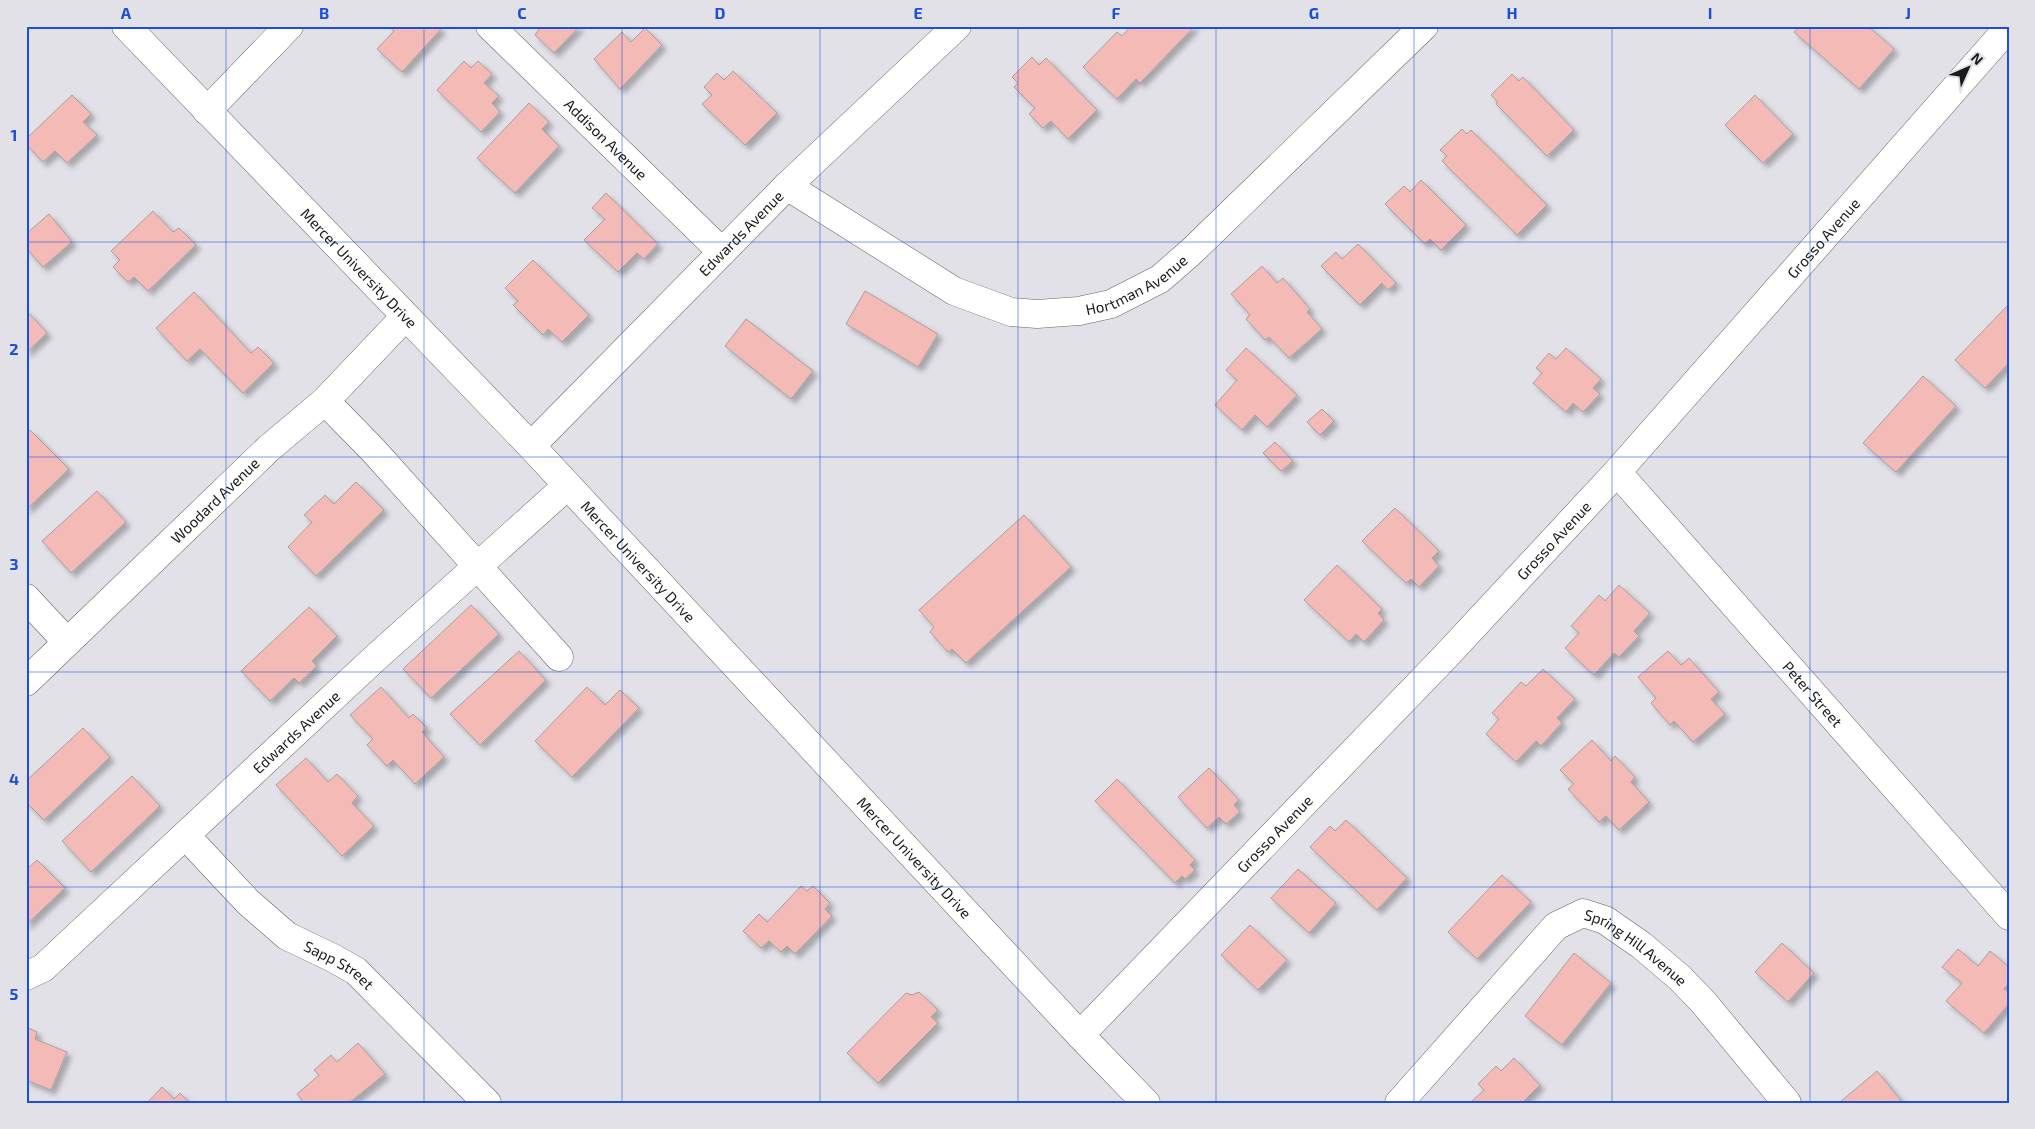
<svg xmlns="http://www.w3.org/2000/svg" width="2035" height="1129" font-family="'Exo 2',sans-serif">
  <defs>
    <filter id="shadow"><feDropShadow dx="4.5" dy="4.5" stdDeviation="2.5" flood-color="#0004"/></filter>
  </defs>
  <rect width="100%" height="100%" fill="#e2e1e8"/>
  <g fill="#f3bab6" stroke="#a79f9f" filter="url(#shadow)">
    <polygon points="388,26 438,26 441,29 402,72 377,49 394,31"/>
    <polygon points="541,26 580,26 554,53 535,35"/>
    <polygon points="1131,26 1195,26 1140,83 1136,79 1117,99 1083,67 1117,32 1122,36"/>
    <polygon points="1799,26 1868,26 1894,49 1859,89 1794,32"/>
    <polygon points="645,28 662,45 620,89 594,59 622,32 631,42"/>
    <polygon points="1032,57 1039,65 1046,58 1097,110 1068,139 1051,121 1043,128 1029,114 1035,108 1014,87 1018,83 1012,77"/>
    <polygon points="464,61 471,68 478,61 492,74 484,83 499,96 492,103 500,112 481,132 437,90"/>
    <polygon points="733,71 777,113 745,145 702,104 712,95 704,87 717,73 724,80"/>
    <polygon points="1512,74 1519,81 1523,77 1574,130 1547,156 1496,104 1498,102 1491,95"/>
    <polygon points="72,95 91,114 83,122 97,135 67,163 55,151 43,162 26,144 26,139"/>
    <polygon points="1755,95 1793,134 1763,163 1725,125"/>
    <polygon points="529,103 549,122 542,129 559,146 515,193 477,158"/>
    <polygon points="1462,129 1467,134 1471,130 1547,205 1517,235 1442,161 1447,156 1440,150"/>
    <polygon points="1421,180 1466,225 1441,250 1430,239 1425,244 1385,204 1404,186 1410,192"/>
    <polygon points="606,193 658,244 644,259 637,253 618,272 584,240 605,219 592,208"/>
    <polygon points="153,211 173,232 179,228 196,245 148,291 134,277 128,282 113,267 120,260 111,251"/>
    <polygon points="49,214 72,242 43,267 26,248 26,234"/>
    <polygon points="1358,244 1396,283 1388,290 1382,283 1360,305 1321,266 1336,252 1342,259"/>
    <polygon points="533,260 589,315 562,342 548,329 543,335 513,305 518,301 505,288"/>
    <polygon points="1262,266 1277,283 1283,278 1310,309 1307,312 1322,329 1289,358 1269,337 1265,340 1246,319 1250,315 1231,294"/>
    <polygon points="865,291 938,334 918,367 846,324"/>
    <polygon points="194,292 251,353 258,347 274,363 243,393 200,349 187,361 156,328"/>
    <polygon points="2009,304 2009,363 1985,388 1955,360"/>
    <polygon points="26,310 47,333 26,353"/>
    <polygon points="746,319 813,371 791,399 725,346"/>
    <polygon points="1246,348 1297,395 1267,427 1255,415 1242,430 1215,405 1237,380 1226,370"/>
    <polygon points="1566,348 1601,379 1593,388 1600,394 1583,412 1573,403 1566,412 1533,383 1542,373 1536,368 1549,353 1556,359"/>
    <polygon points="1923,376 1956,406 1896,472 1863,443"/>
    <polygon points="1322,409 1334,421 1320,435 1307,422"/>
    <polygon points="30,430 69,469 26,510 26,434"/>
    <polygon points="1275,442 1293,461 1281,471 1263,453"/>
    <polygon points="356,482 384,510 316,576 288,547 312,522 304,515 325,495 334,504"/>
    <polygon points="97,491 126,522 71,573 42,541"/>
    <polygon points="1395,508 1439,551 1432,558 1439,566 1419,587 1411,579 1406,583 1362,541"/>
    <polygon points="1024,515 1071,567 966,663 952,649 948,652 930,632 934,627 919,610"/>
    <polygon points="1337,565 1382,609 1378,613 1384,620 1364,642 1356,634 1349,642 1304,600"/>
    <polygon points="1619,585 1650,613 1634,631 1639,636 1619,657 1614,653 1594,675 1565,648 1579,633 1571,626 1599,595 1605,601"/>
    <polygon points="471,605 499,634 431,698 403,669"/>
    <polygon points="309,607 337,636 312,661 317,666 299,683 294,678 270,701 241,671"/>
    <polygon points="519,651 546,680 480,745 450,714"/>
    <polygon points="1668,651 1681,665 1689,658 1719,692 1711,699 1725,714 1693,742 1674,721 1670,725 1651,703 1656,698 1638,677"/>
    <polygon points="1543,669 1575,699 1557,718 1562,723 1541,746 1536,741 1516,762 1486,734 1499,719 1492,713 1521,682 1526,686"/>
    <polygon points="381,687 409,718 413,714 427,728 422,732 444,757 415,784 393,760 387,766 367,745 373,739 350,715"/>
    <polygon points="587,687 605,705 620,690 639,708 572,777 535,741"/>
    <polygon points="83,728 110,757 44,820 26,802 26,781"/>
    <polygon points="1592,740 1611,761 1615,756 1635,777 1631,782 1649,802 1619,830 1606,816 1599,822 1568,789 1574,784 1560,770"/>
    <polygon points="306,758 328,782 337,774 358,796 352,803 374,826 342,856 276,785"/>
    <polygon points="1209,768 1239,800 1234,805 1240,812 1226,824 1219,817 1207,828 1178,797"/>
    <polygon points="132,776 160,806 91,872 62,841"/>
    <polygon points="1117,779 1195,860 1190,865 1195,870 1185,879 1182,876 1175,883 1095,801"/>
    <polygon points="1346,820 1407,878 1377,910 1310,847 1330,826 1335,831"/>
    <polygon points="37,860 65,888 26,925 26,870"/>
    <polygon points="1298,869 1336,903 1309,933 1271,898"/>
    <polygon points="1502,875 1531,902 1477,959 1448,932"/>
    <polygon points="801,886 807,891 813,886 830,903 825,909 832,916 795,954 787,946 781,952 769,941 761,948 743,931 759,914 767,922"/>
    <polygon points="1250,925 1287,960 1258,990 1221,955"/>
    <polygon points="1782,943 1814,973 1788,1002 1755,972"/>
    <polygon points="1958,949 1978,966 1990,951 2009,967 2009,983 2004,989 2009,993 2009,1004 1984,1033 1946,1001 1962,983 1942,967"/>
    <polygon points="1574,953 1611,983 1562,1045 1525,1016"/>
    <polygon points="919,992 938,1010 931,1017 938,1023 878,1083 847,1053 906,993 912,995"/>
    <polygon points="26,1027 37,1032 35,1039 67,1052 51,1090 26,1080"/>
    <polygon points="358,1043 385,1074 349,1103 304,1103 297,1094 319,1075 314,1070 331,1055 337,1062"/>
    <polygon points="1514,1058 1540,1085 1522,1103 1470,1103 1484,1090 1478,1084 1496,1066 1501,1071"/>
    <polygon points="1877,1071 1903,1103 1841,1103 1840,1102"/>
    <polygon points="162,1087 174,1099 180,1093 190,1103 147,1103"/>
  </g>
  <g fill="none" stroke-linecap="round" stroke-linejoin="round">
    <g stroke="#66656b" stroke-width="29">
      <g id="street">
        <path id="s1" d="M 490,26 L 722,252"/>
        <polyline points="207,111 289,26"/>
        <path id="s2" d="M 787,186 L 954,291 L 1011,312 L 1037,314 L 1079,311 L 1111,304 L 1160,279 L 1192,251 L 1424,26"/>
        <polyline points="325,401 373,450 559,657"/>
        <path id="s3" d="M 531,446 L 787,186 L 957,26"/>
        <path id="s4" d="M 1617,472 L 2009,916"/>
        <polyline points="26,598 67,642"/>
        <path id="s5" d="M 26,682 L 268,449 L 325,401 L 405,317"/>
        <path id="s6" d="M 186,836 L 248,902 L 287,936 L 333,958 L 356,971 L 487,1103"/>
        <path id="s7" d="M 26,976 L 43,968 L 373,660 L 567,486"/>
        <path id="s8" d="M 1080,1035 L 1445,657 L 1617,472 L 2009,27"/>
        <path id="s9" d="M 1399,1103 L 1556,926 L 1583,913 L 1605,920 L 1641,945 L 1680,978 L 1704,1003 L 1787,1103"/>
      </g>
    </g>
    <g stroke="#66656b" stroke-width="29">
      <g id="secondary">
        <path id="s10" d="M 126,26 L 531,446 L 1080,1035 L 1146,1103"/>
      </g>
    </g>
    <use href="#street" stroke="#fff" stroke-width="28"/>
    <use href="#secondary" stroke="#fff" stroke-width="28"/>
  </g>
  <path fill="none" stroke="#1d4ed8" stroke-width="1" stroke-opacity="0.55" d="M 226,26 L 226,1103M 424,26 L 424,1103M 622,26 L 622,1103M 820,26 L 820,1103M 1018,26 L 1018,1103M 1216,26 L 1216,1103M 1414,26 L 1414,1103M 1612,26 L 1612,1103M 1810,26 L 1810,1103M 26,242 L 2009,242M 26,457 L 2009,457M 26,672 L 2009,672M 26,887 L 2009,887"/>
  <g text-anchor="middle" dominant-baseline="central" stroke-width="5" stroke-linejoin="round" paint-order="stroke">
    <g font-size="15" fill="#1a1a1c" stroke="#e2e1e8">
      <text stroke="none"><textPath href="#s1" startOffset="162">Addison Avenue</textPath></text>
      <text stroke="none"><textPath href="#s3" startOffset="299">Edwards Avenue</textPath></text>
      <text stroke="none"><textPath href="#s8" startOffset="1090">Grosso Avenue</textPath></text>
      <text stroke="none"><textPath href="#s10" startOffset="336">Mercer University Drive</textPath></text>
      <text stroke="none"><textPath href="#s2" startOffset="390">Hortman Avenue</textPath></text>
      <text stroke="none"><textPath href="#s5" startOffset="262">Woodard Avenue</textPath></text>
      <text stroke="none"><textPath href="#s8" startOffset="685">Grosso Avenue</textPath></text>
      <text stroke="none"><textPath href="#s10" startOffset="741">Mercer University Drive</textPath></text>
      <text stroke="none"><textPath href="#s4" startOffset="296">Peter Street</textPath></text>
      <text stroke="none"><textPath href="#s7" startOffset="365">Edwards Avenue</textPath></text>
      <text stroke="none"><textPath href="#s8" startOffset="280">Grosso Avenue</textPath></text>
      <text stroke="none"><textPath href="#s10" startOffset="1146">Mercer University Drive</textPath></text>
      <text stroke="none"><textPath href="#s9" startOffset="330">Spring Hill Avenue</textPath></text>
      <text stroke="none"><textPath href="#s6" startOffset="202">Sapp Street</textPath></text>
    </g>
  </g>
  <rect width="2035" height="1129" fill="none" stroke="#e2e1e8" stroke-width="55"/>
  <g transform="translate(1968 68) rotate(45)" stroke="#e2e1e8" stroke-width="4" paint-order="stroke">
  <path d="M0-4L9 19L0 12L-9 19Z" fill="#1a1a1c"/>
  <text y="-8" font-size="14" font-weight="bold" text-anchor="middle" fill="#1a1a1c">N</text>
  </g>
  <rect x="28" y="28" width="1980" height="1074" fill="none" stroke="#1d4ed8" stroke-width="2"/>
  <g font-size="16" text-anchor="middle" font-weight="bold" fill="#1d4ed8">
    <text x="126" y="19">A</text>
    <text x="324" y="19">B</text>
    <text x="522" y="19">C</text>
    <text x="720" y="19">D</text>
    <text x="918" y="19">E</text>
    <text x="1116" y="19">F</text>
    <text x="1314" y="19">G</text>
    <text x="1512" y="19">H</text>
    <text x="1710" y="19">I</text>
    <text x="1908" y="19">J</text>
    <text x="14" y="141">1</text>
    <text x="14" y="355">2</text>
    <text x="14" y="570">3</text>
    <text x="14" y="785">4</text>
    <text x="14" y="1000">5</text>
  </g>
</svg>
